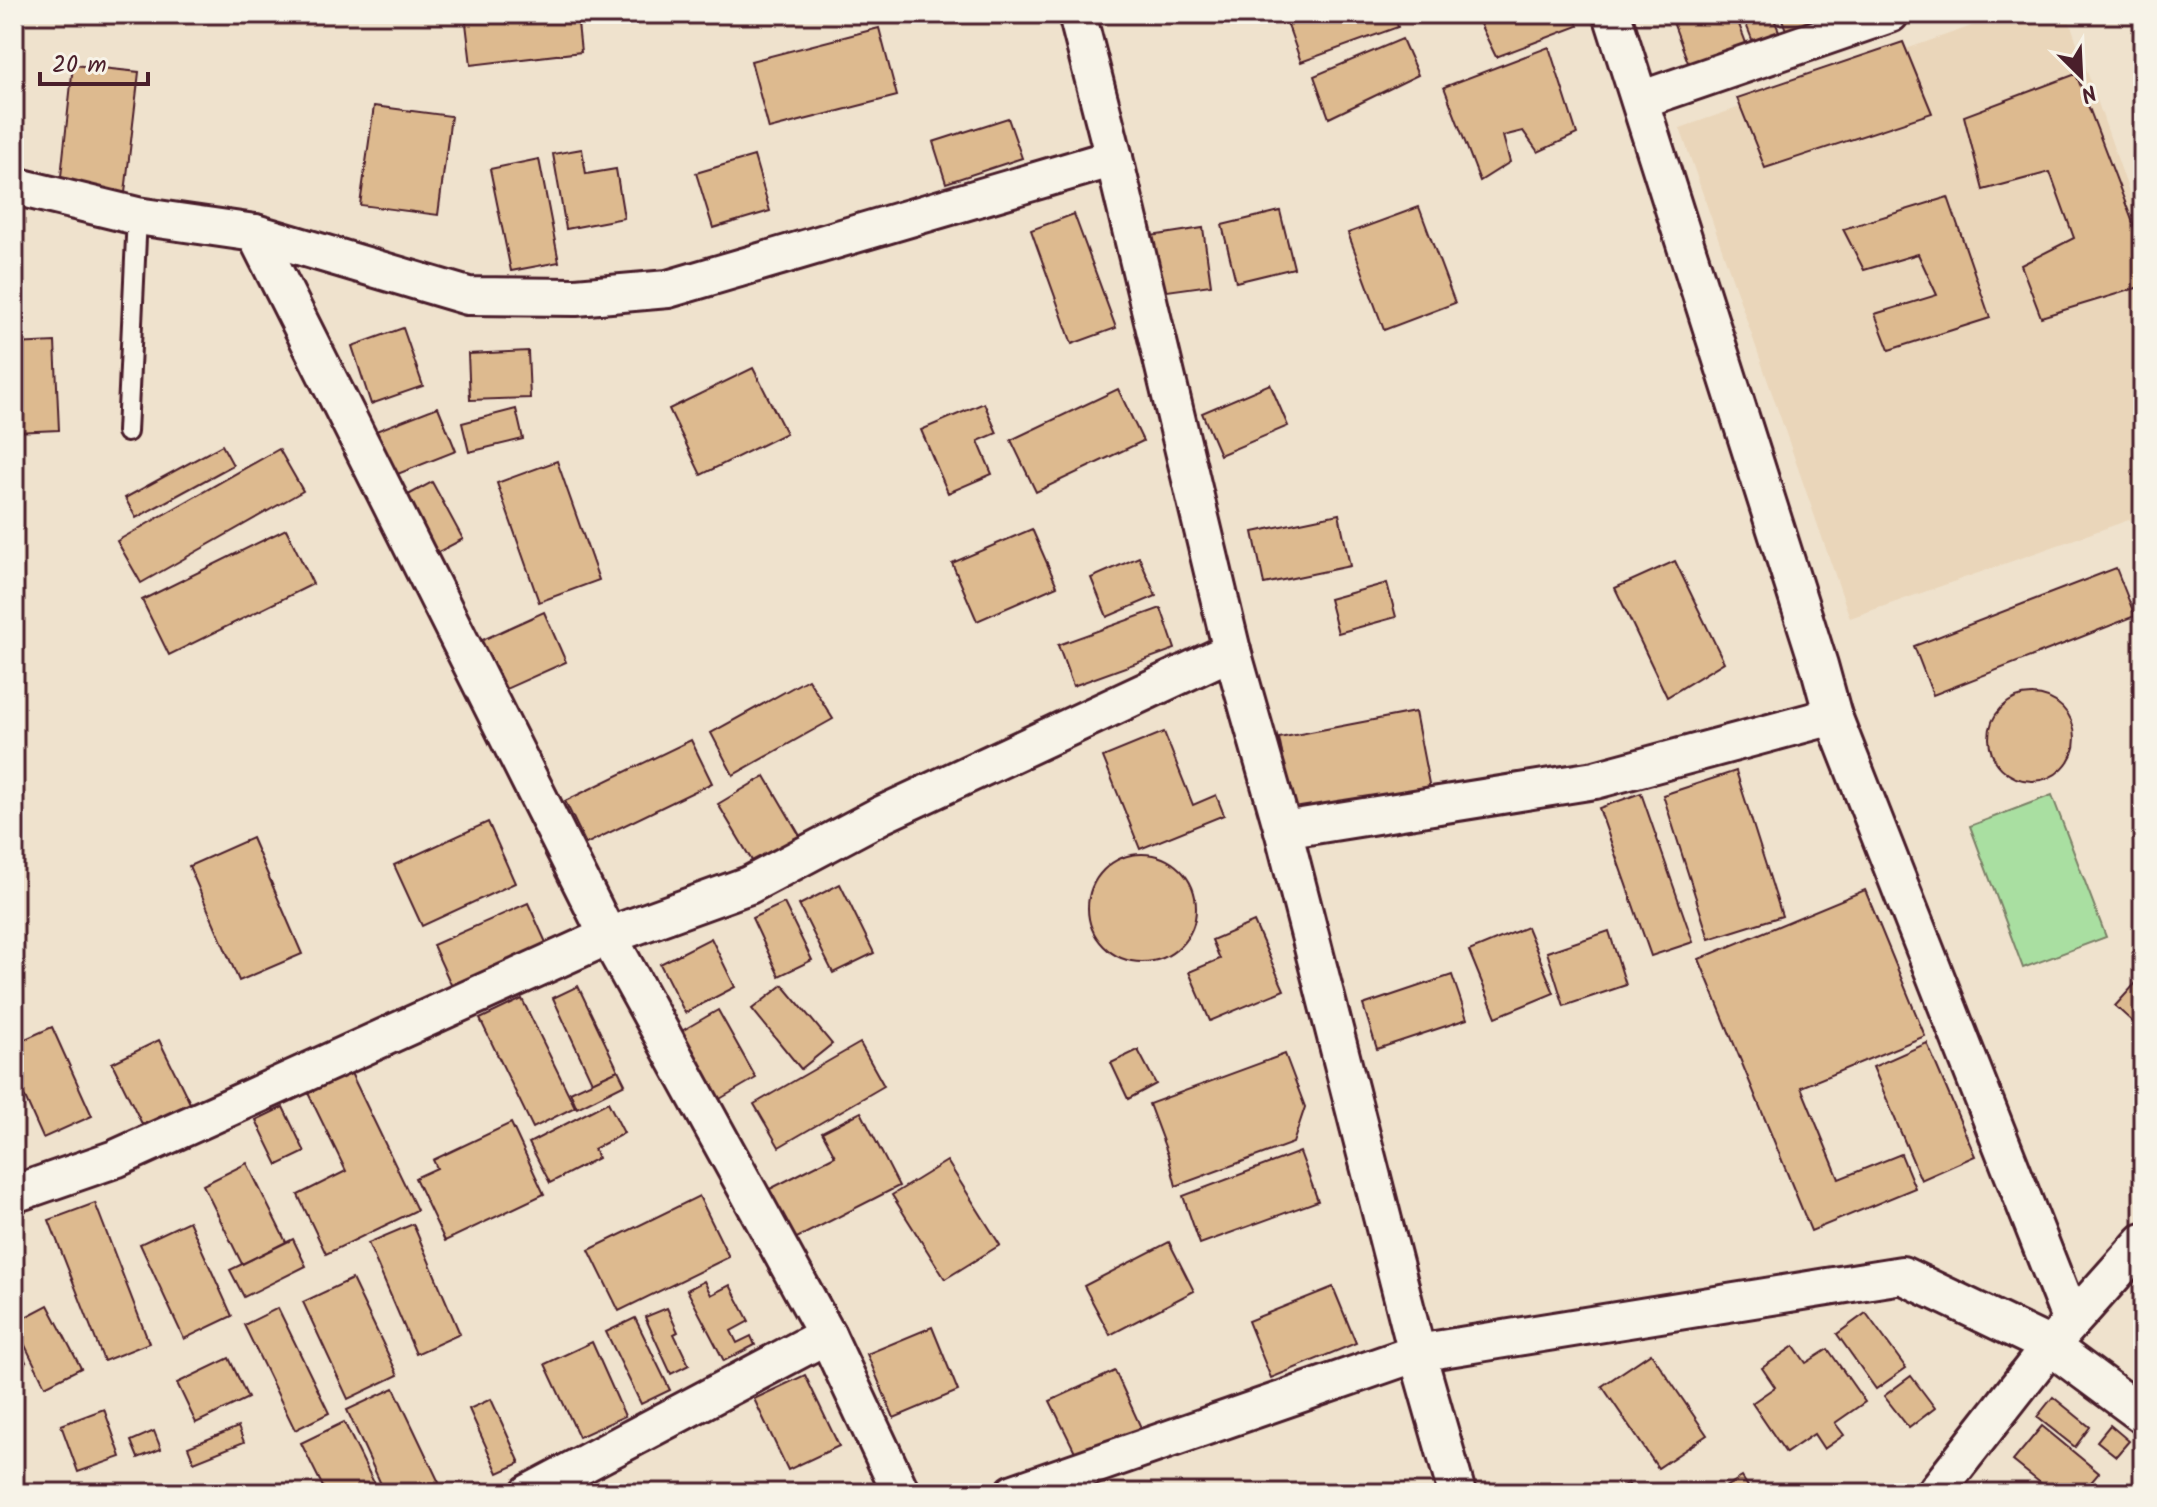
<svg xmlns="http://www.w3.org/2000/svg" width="2157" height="1507" font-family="Kalam,sans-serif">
  <rect width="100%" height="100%" fill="#efe2cd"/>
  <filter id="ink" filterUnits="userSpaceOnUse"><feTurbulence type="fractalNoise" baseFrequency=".0125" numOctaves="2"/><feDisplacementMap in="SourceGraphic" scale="16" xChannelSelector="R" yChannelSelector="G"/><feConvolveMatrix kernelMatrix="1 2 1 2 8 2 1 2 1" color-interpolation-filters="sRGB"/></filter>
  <g filter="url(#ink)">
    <polygon fill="#ead6ba" points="2006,14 2067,14 2143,232 2143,515 1850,618 1680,128"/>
    <polygon fill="#a9dfa1" stroke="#7a7f66" stroke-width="2" points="2052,795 2106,937 2023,968 1970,826"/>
    <g fill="#ddba8f" stroke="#4a1f2b" stroke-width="2">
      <polygon points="477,14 577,14 581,52 471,65 465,15"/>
      <polygon points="1284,14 1394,14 1398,27 1301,62"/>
      <polygon points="1499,14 1573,14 1578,26 1496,57 1479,22"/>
      <polygon points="1670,14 1735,14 1746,43 1689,65"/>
      <polygon points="1742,14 1772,14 1783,41 1757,52"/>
      <polygon points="1780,14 1846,14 1789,38"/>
      <polygon points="879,28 897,96 769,129 751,61"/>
      <polygon points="1402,39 1418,75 1329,118 1314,76"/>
      <polygon points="1903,42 1932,113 1765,168 1737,98"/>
      <polygon points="1549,47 1577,134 1538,152 1523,131 1503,136 1510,162 1480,181 1444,87"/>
      <polygon points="73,65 139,72 125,193 60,186"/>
      <polygon points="2076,74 2143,249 2143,286 2041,317 2021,265 2074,238 2050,172 1983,190 1964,116"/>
      <polygon points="374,106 451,116 438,215 360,205"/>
      <polygon points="1008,118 1022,158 946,183 933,142"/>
      <polygon points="582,149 586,174 616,169 624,218 566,229 553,154"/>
      <polygon points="754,156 770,211 713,228 696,173"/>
      <polygon points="539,159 559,262 511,271 490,169"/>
      <polygon points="1948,197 1990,318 1889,350 1875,314 1937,295 1918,254 1864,270 1843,229"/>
      <polygon points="1419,207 1455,303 1384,330 1348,233"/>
      <polygon points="1280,211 1294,268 1236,282 1222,225"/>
      <polygon points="1074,214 1116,328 1072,344 1031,230"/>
      <polygon points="1203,228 1211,285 1153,293 1144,237"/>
      <polygon points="403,328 423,386 371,404 352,346"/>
      <polygon points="55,342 59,430 14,432 14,344"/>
      <polygon points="528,351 530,398 470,400 468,354"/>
      <polygon points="753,368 786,433 701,475 669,409"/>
      <polygon points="1270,384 1288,426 1220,455 1202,413"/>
      <polygon points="1118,389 1143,441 1036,492 1011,440"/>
      <polygon points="984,403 997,433 978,441 992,474 948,493 921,430"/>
      <polygon points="438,407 456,451 385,479 368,434"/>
      <polygon points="516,409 523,439 469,452 462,423"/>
      <polygon points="222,445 233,465 136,518 125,498"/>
      <polygon points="279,449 303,491 141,583 117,541"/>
      <polygon points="557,461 599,580 539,602 497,483"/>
      <polygon points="432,482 463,539 429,557 399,500"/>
      <polygon points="1339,514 1350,566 1264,584 1253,532"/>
      <polygon points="286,529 313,584 169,655 142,600"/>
      <polygon points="1032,529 1057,586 977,621 952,563"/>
      <polygon points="1139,557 1156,596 1107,617 1091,578"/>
      <polygon points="1675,561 1724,662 1667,697 1615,588"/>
      <polygon points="2116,568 2135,616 1933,695 1914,646"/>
      <polygon points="1387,583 1396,617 1338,633 1329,599"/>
      <polygon points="1161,608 1175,649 1073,686 1058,645"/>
      <polygon points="544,612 566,662 499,692 476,643"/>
      <polygon points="808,679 833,719 733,775 711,733"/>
      <circle cx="2032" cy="738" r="43"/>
      <polygon points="1415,712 1430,789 1294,815 1279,738"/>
      <polygon points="1164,732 1193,805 1216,795 1224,815 1140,849 1103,757"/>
      <polygon points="691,740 712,783 586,844 565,801"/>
      <polygon points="1736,771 1782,916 1709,939 1663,795"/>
      <polygon points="765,776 803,841 757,869 718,804"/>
      <polygon points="1641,793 1693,942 1651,956 1599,808"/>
      <polygon points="488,822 515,883 422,926 394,865"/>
      <polygon points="252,838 302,954 239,981 189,866"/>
      <circle cx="1142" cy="908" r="54"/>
      <polygon points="840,884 874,953 833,973 799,905"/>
      <polygon points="1865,890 1925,1036 1801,1087 1839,1179 1901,1154 1915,1188 1811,1231 1699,959"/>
      <polygon points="528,903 548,947 453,989 433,945"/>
      <polygon points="784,903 812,960 779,976 752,918"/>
      <polygon points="1254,922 1284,990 1210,1021 1189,972 1220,959 1212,940"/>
      <polygon points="1527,927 1554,993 1496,1017 1469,951"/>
      <polygon points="1609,931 1626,985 1564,1006 1547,952"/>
      <polygon points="711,938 735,987 685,1013 660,964"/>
      <polygon points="1452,975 1467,1019 1377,1049 1363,1005"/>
      <polygon points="2143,975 2143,1031 2115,1006"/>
      <polygon points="783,985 832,1044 801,1069 752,1009"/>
      <polygon points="578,986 618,1070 592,1082 553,998"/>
      <polygon points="522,999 575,1107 533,1128 480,1019"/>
      <polygon points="718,1010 756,1078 718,1100 680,1032"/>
      <polygon points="52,1027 92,1116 43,1138 14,1073 14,1044"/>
      <polygon points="159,1040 191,1105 144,1128 112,1063"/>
      <polygon points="860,1043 884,1086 779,1147 754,1104"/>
      <polygon points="1927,1043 1975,1156 1921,1180 1873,1067"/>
      <polygon points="1138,1050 1156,1084 1128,1099 1111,1063"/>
      <polygon points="1285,1054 1305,1107 1293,1143 1176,1186 1168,1155 1149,1104"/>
      <polygon points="618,1070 625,1084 577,1108 570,1092"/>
      <polygon points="351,1073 417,1210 326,1254 298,1195 346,1171 308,1093"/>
      <polygon points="608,1102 624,1133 594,1149 598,1158 550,1183 529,1143"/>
      <polygon points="283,1107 305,1152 278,1165 256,1120"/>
      <polygon points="861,1112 899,1186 789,1242 764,1192 835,1156 822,1132"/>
      <polygon points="511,1123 544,1194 445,1241 415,1178 437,1168 433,1160"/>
      <polygon points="1300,1152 1318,1201 1200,1244 1183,1196"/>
      <polygon points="947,1161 1000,1245 945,1279 892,1195"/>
      <polygon points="247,1163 286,1242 242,1264 203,1185"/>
      <polygon points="699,1196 729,1257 619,1311 589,1250"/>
      <polygon points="95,1203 149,1343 104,1361 49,1220"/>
      <polygon points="189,1221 232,1316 184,1339 140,1244"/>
      <polygon points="413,1224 460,1334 416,1354 368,1243"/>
      <polygon points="293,1239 306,1266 244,1297 230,1270"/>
      <polygon points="1169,1242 1194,1291 1110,1335 1084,1286"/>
      <polygon points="352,1279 398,1375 348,1399 303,1302"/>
      <polygon points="704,1281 711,1295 730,1285 749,1321 731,1331 737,1343 751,1336 755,1345 724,1361 687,1290"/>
      <polygon points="1333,1287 1356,1343 1271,1378 1248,1321"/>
      <polygon points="48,1305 81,1368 45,1386 14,1323"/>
      <polygon points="278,1308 329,1413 295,1430 244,1325"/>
      <polygon points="667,1308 678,1332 674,1334 689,1365 671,1374 645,1317"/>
      <polygon points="1866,1313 1906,1368 1876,1389 1837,1334"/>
      <polygon points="635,1318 670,1390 641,1404 606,1332"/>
      <polygon points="932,1327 958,1391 894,1418 867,1354"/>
      <polygon points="14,1338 26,1362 14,1369"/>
      <polygon points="592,1342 625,1416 579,1437 545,1364"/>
      <polygon points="1794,1346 1806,1363 1828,1349 1865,1402 1835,1423 1844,1435 1824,1449 1814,1434 1786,1453 1752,1403 1775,1387 1762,1368"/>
      <polygon points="1651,1353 1707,1435 1658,1468 1602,1386"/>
      <polygon points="229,1358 248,1398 196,1423 177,1383"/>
      <polygon points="1115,1371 1143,1432 1080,1462 1050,1401"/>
      <polygon points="805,1375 839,1446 788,1470 754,1399"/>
      <polygon points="1911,1376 1935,1408 1909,1428 1884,1396"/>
      <polygon points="394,1388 444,1493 385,1493 347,1410"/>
      <polygon points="2053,1397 2090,1427 2075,1447 2037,1417"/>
      <polygon points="491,1399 520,1463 498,1473 469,1409"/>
      <polygon points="104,1409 121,1457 78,1472 61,1425"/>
      <polygon points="344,1422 379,1493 326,1493 301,1443"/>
      <polygon points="2110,1425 2129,1441 2116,1456 2097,1441"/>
      <polygon points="2042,1426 2099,1473 2082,1493 2053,1493 2013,1461"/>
      <polygon points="238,1427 244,1442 194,1462 188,1447"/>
      <polygon points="154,1431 161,1449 138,1458 131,1441"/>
      <polygon points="1742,1477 1752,1493 1715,1493"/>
      <polygon points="1628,1483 1634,1493 1611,1493"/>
    </g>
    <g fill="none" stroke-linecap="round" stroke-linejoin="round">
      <g stroke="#4a1f2b" stroke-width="24">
        <polyline id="service" points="127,432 137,216"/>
      </g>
      <g stroke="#4a1f2b" stroke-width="42">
        <g id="minor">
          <polyline points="1077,14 1114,158 1232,651 1283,830 1417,1353 1457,1493"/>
          <polyline points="1612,14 1819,665 1833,716 2071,1321"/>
          <polyline points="1640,100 1890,14"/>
          <polyline points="14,186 137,216 255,233 468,296 576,297 668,289 1114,158"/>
          <polyline points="255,233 608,936 827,1335 901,1493"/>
          <polyline points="1283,830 1595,780 1833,716"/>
          <polyline points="14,1194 115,1159 608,936 749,885 881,815 1232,651"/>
          <polyline points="529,1493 827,1335"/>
          <polyline points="1014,1493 1417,1353 1902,1275 2050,1346 2143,1415"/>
          <polyline points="1935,1493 2050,1346 2143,1242"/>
        </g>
      </g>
      <use href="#service" stroke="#f7f3e8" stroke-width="18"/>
      <use href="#minor" stroke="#f7f3e8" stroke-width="36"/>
    </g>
  </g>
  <rect width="2157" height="1507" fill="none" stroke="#f7f3e8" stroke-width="48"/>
  <rect x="24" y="24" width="2109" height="1459" fill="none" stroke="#4a1f2b" stroke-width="3" filter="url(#ink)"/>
  <g transform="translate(2081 76) rotate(156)" stroke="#f7f3e8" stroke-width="6" paint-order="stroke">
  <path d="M0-6L14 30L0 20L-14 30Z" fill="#4a1f2b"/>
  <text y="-12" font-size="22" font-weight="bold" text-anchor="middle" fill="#4a1f2b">N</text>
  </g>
  <path d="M40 72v12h108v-12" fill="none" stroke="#4a1f2b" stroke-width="4"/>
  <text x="52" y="72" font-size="24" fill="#4a1f2b" stroke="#f7f3e8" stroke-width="6" paint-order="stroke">20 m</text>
</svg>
